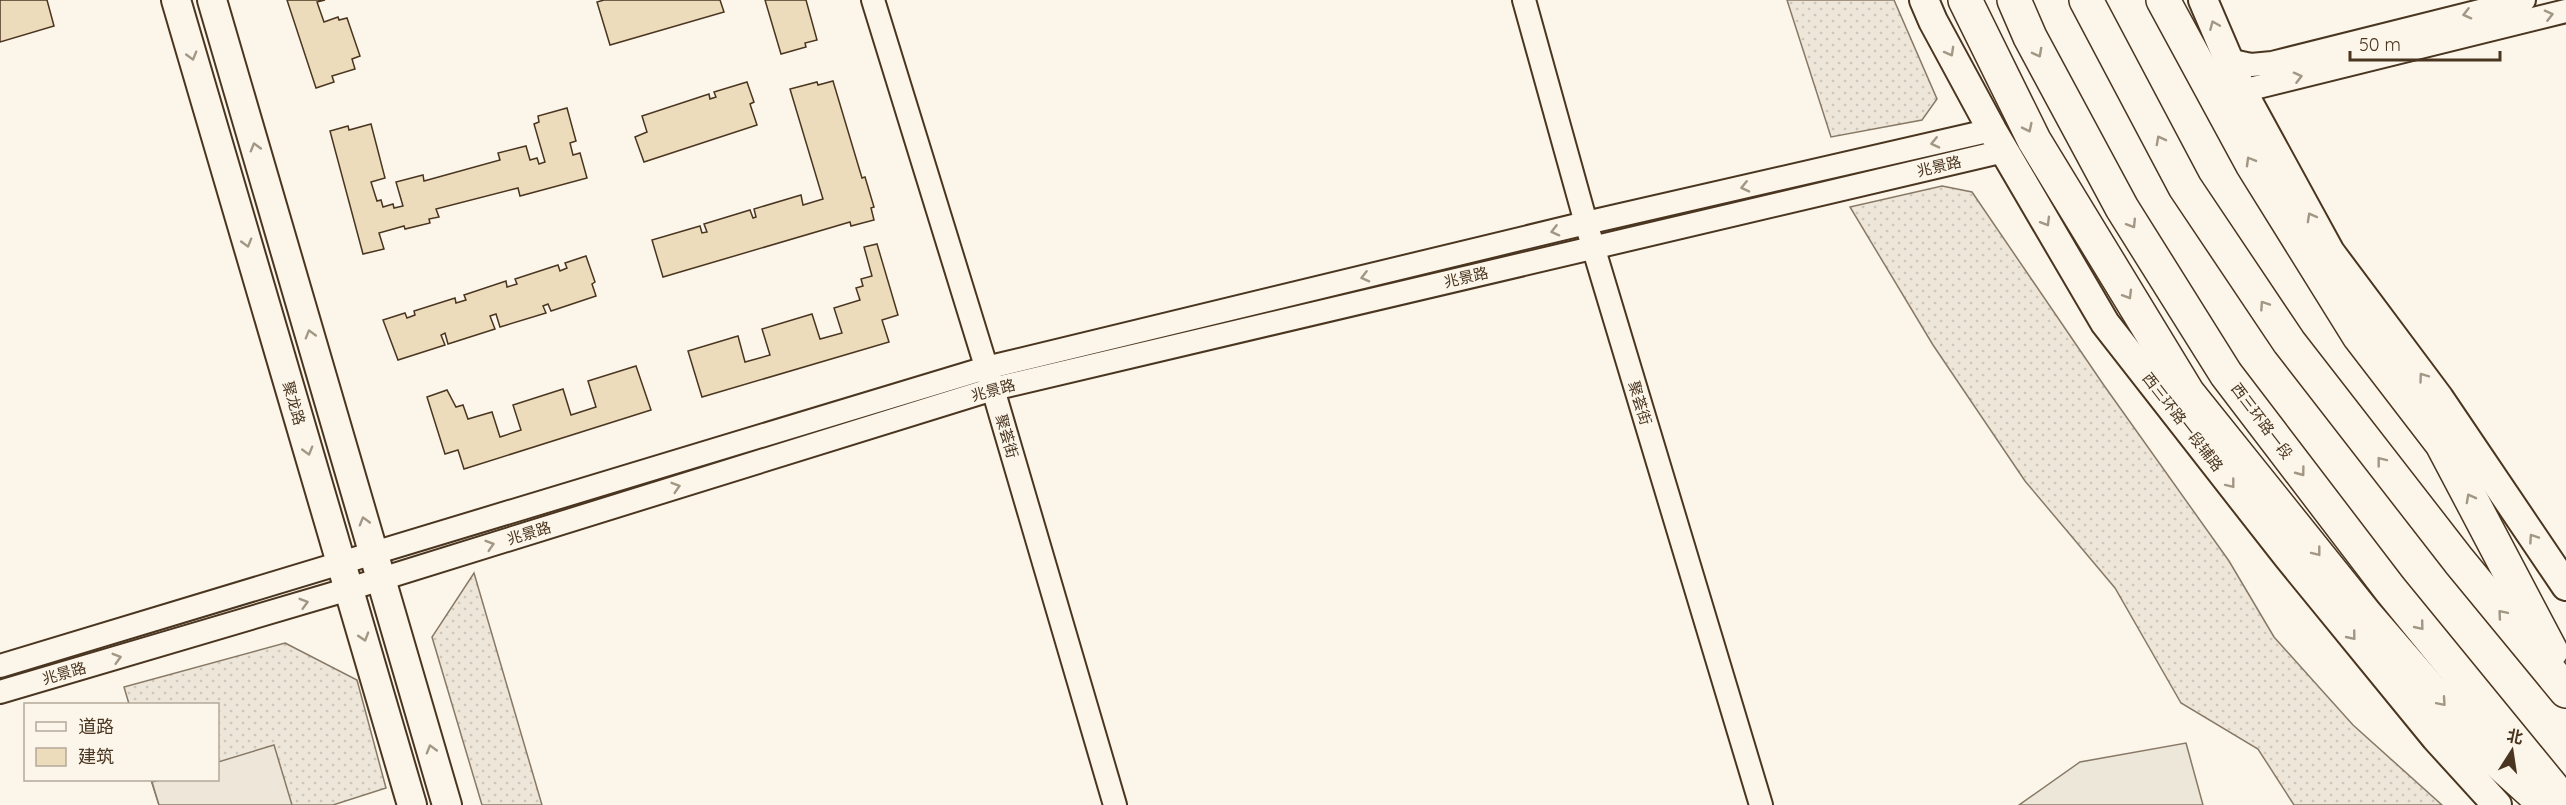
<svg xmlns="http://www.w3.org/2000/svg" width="2566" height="805" font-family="Quicksand,'Noto Sans SC',sans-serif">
  <defs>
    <pattern id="grass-dots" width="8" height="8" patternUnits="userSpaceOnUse" patternTransform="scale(1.5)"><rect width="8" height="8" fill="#ede6d9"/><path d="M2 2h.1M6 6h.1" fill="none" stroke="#cdc6ba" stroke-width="1.8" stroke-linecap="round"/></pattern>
  </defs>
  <rect width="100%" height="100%" fill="#fbf6e9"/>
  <g fill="url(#grass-dots)" stroke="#887966" stroke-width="1.5">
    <polygon points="1787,0 1894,0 1937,99 1922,120 1831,137"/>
    <polygon points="1942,186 1972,192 2103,384 2229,561 2274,637 2353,725 2442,805 2294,805 2258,749 2181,703 2115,588 2025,481 1933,345 1850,207"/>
    <polygon points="474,573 542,805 482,805 432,637"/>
    <polygon points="285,643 357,680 386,788 333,805 159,805 151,780 218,780 218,704 129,704 124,687"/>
  </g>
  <polygon fill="#ede6d9" stroke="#887966" stroke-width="1.5" points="274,745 292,805 159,805 152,782 160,780 218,780 218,762"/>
  <polygon fill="#ede7d9" stroke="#887966" stroke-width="1.5" points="2186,743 2203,805 2019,805 2080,762"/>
  <g fill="#ecdcbc" stroke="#4a3520" stroke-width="1.5">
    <polygon points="0,0 47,0 54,26 0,42"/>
    <polygon points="287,0 325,0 317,2 324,22 338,17 339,20 347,18 360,56 352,59 355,69 332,76 334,82 316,88"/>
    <polygon points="604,0 720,0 724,12 610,45 597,2"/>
    <polygon points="765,0 806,0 817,40 805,43 806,47 781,54"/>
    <polygon points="833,81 862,178 865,177 874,207 871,208 874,220 851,226 850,222 663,277 652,240 700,226 702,233 707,232 704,224 750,210 753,218 756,217 754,209 801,195 803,205 823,199 790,89 817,82 818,85"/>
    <polygon points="747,82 754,102 750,104 757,125 644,162 635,137 647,132 642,116 709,94 710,99 716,97 714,92"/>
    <polygon points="567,108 576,141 570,143 573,155 580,153 587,178 520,196 518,188 436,209 439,217 429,219 430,223 405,229 404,226 379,233 384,249 363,254 330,131 348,126 349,130 371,124 385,178 371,182 377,201 381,200 383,207 393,204 394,208 403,206 396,182 423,175 424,181 500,160 498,153 526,146 530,160 537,158 539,164 545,162 534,124 539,122 538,116"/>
    <polygon points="877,244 898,315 882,320 889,342 702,397 688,351 738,336 745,362 770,355 762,329 812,314 820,339 842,333 834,308 860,300 856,288 863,286 861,279 872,276 864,247"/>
    <polygon points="586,256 595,282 592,284 596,296 551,311 548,304 543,306 546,313 500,327 496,314 490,316 495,329 448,344 445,333 441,335 445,345 398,360 383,320 405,313 407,318 415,315 414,311 455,298 456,303 466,300 464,295 506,281 507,287 517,284 515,279 558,265 560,271 567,268 565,263"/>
    <polygon points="636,366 651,410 464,469 458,450 445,454 427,397 447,390 456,407 463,405 468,419 492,412 500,437 521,430 513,405 563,389 571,415 596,407 588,381"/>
  </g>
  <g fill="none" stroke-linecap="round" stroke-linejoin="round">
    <g stroke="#4a3520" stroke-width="26">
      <g id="minor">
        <polyline points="873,0 993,389 1115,805"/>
        <polyline points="1524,0 1586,223 1761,805"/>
        <polyline points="2228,60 2251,65 2272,63 2524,0"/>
        <polyline points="2242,91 2566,11"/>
        <polyline points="0,666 986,368 1586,223 1992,130"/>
        <polyline points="0,692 349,589 993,389 2004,151"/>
      </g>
    </g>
    <g stroke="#4a3520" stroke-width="32">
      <g id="major">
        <polyline points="176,0 412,805"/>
        <polyline points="212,0 447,805"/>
        <polyline points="1924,0 1933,21 1992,130 2105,323 2288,557 2436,738 2497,805"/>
        <polyline points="2203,0 2242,91 2330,252 2439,398 2566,586"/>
      </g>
    </g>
    <g stroke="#4a3520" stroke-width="36">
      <g id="highway">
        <polyline points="1965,0 2034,140 2188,393 2366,615 2473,739 2546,805"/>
        <polyline points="2014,0 2030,37 2122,208 2226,374 2390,589 2557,793"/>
        <polyline points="2086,0 2185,187 2289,342 2459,561 2566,691"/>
        <polyline points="2163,0 2252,164 2359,336 2442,444 2551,651"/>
      </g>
    </g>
    <use href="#minor" stroke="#fbf6e9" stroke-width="22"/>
    <use href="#major" stroke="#fbf6e9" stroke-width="28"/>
    <use href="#highway" stroke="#fbf6e9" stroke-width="33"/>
  </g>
  <defs><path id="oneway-chevron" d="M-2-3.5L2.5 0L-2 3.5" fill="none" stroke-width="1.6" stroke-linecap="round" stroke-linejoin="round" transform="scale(1.5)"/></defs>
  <g stroke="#a29684">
    <use href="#oneway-chevron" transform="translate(2467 14) rotate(166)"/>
    <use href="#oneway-chevron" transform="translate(2549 15) rotate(-14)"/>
    <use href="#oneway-chevron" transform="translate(2214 25) rotate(-113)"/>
    <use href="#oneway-chevron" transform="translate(1950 52) rotate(61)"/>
    <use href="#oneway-chevron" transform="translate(2038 53) rotate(62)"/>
    <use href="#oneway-chevron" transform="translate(192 56) rotate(74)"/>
    <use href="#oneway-chevron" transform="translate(2298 77) rotate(-14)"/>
    <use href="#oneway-chevron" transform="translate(2028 128) rotate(64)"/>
    <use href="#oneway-chevron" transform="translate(2160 140) rotate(-118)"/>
    <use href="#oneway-chevron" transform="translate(1935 143) rotate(167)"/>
    <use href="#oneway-chevron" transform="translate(255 147) rotate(-106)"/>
    <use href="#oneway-chevron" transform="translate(2250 161) rotate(-120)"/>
    <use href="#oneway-chevron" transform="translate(1745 187) rotate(167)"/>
    <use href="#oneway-chevron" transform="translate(2311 217) rotate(-119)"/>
    <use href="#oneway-chevron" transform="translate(2046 222) rotate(59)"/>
    <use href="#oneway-chevron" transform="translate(2132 224) rotate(58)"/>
    <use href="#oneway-chevron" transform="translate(1555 231) rotate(166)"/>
    <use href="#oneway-chevron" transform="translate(247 243) rotate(74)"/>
    <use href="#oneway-chevron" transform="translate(1365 277) rotate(166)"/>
    <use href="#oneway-chevron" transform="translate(2128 295) rotate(59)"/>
    <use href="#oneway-chevron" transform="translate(2264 305) rotate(-124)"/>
    <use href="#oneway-chevron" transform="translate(310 334) rotate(-106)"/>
    <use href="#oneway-chevron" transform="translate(2423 377) rotate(-126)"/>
    <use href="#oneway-chevron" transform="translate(308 451) rotate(74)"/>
    <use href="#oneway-chevron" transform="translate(2381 461) rotate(-128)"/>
    <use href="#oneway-chevron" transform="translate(2301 472) rotate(53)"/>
    <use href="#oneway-chevron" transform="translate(2231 484) rotate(52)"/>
    <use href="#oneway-chevron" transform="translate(676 487) rotate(-17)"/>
    <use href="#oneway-chevron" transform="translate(2470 498) rotate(-118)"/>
    <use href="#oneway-chevron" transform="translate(364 521) rotate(-106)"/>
    <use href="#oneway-chevron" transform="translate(2533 538) rotate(-124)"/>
    <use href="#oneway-chevron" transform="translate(490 545) rotate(-17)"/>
    <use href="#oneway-chevron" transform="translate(2317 552) rotate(52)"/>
    <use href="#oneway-chevron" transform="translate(304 603) rotate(-16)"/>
    <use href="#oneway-chevron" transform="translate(2502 614) rotate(-130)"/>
    <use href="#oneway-chevron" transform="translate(2420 626) rotate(51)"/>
    <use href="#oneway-chevron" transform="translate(2352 636) rotate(51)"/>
    <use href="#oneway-chevron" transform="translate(364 637) rotate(73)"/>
    <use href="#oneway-chevron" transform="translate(117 658) rotate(-16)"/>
    <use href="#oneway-chevron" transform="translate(2442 702) rotate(49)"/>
    <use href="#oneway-chevron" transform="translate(431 749) rotate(-106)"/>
  </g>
  <g text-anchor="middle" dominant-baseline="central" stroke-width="4.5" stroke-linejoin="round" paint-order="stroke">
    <g font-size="15" fill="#4a3520" stroke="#fbf6e9">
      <text transform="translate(1939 166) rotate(-13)">兆景路</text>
      <text transform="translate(1466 277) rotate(-13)">兆景路</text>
      <text transform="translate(993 390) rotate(-15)">兆景路</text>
      <text transform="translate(294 403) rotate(74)">聚龙路</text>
      <text transform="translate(1640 403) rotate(73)">聚荟街</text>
      <text transform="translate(2262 421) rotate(53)">西三环路一段</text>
      <text transform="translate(2183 422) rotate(52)">西三环路一段辅路</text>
      <text transform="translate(1007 436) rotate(74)">聚荟街</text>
      <text transform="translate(529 533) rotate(-17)">兆景路</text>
      <text transform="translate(64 673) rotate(-16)">兆景路</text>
    </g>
  </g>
  <rect x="24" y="703" width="195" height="78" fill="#fbf6e9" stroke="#b4a999" stroke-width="1.5"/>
  <rect x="36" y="722" width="30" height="9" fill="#fbf6e9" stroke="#b4a999" stroke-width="1.5"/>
  <text x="78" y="733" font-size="18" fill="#4a3520">道路</text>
  <rect x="36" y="748" width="30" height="18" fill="#ecdcbc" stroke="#b4a999" stroke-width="1.5"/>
  <text x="78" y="763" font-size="18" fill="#4a3520">建筑</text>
  <g transform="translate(2512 751) rotate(12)" stroke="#fbf6e9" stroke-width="4.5" paint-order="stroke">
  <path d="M0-4.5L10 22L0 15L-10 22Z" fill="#4a3520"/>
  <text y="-9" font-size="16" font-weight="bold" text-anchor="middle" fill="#4a3520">北</text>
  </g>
  <path d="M2350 51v9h150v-9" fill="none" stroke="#4a3520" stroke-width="3"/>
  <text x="2359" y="51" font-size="18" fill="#4a3520" stroke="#fbf6e9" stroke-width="4.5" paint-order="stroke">50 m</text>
</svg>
